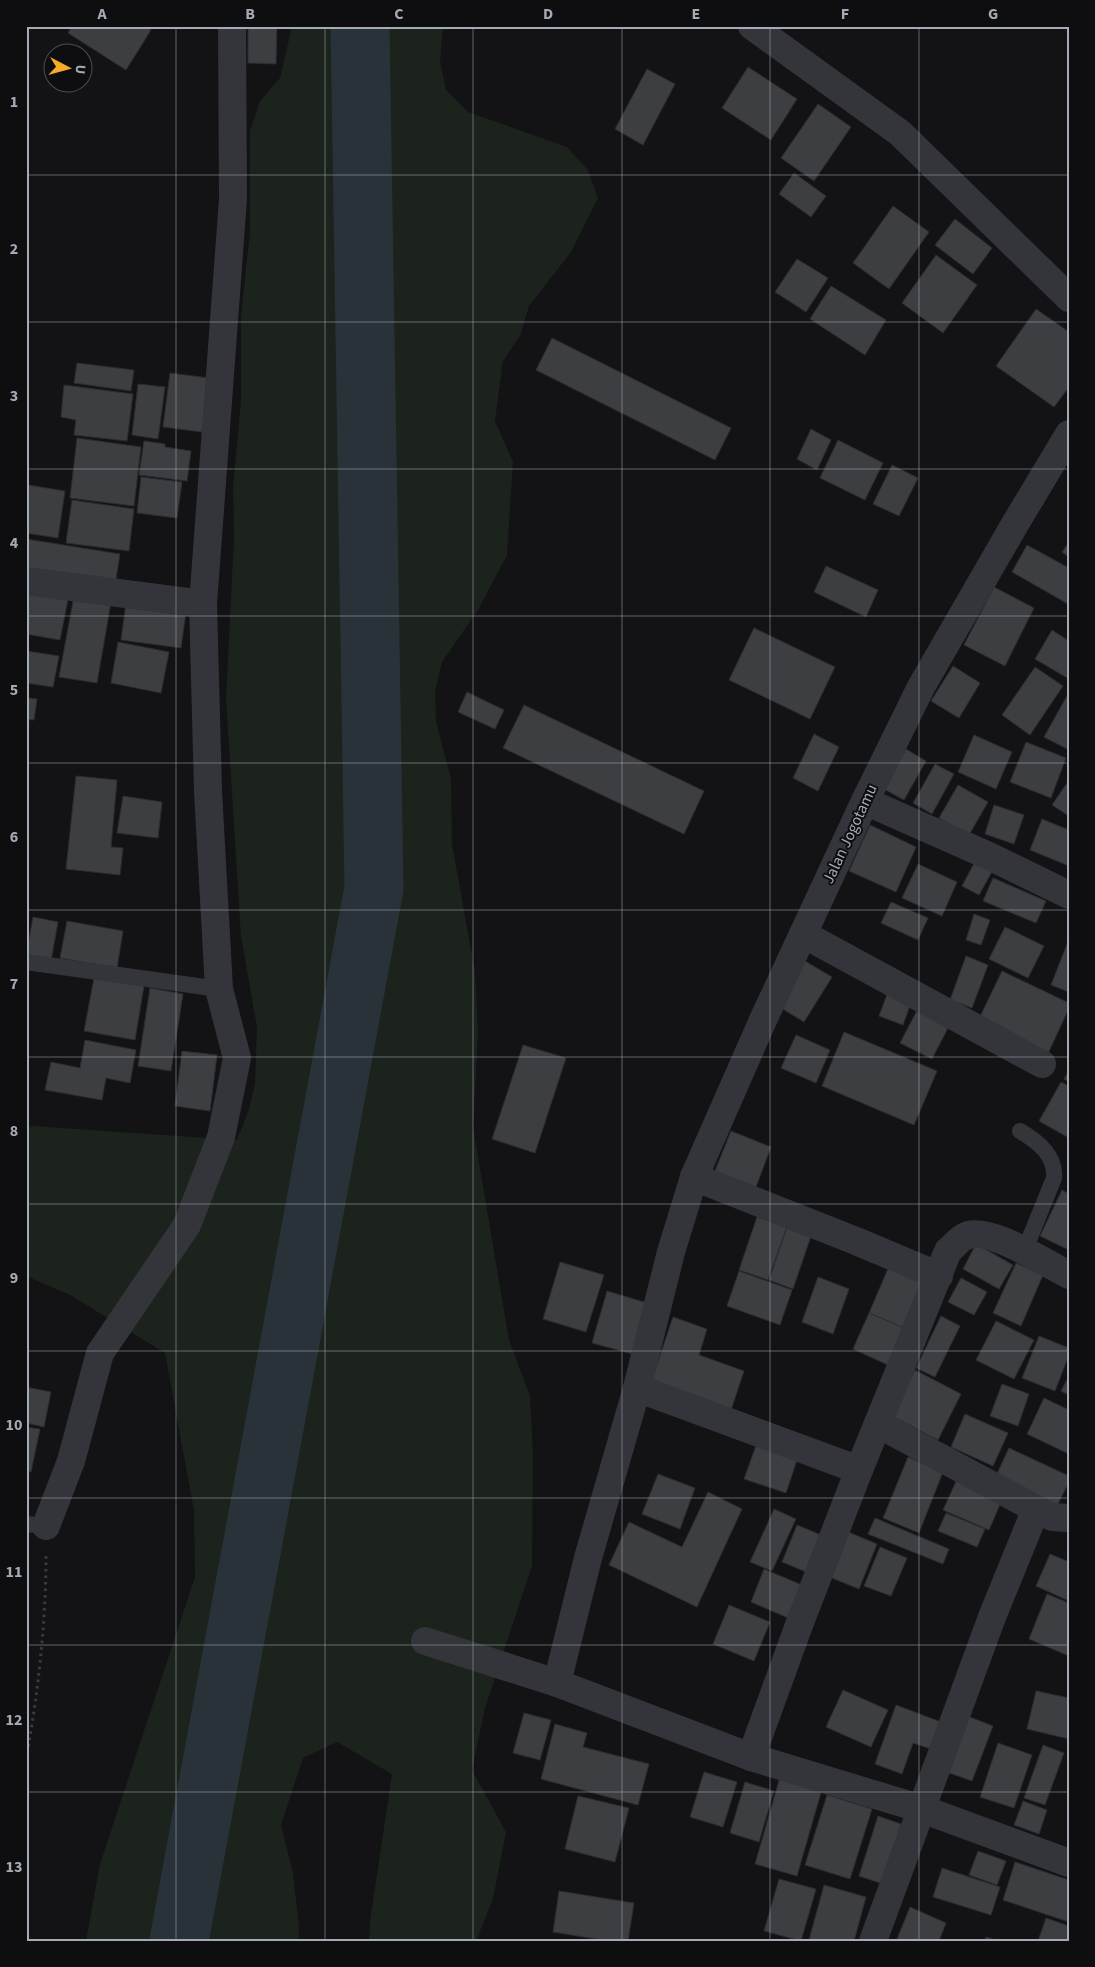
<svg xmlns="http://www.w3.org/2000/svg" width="1095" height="1967" font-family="'Source Sans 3',sans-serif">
  <rect width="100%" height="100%" fill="#131315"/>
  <polygon fill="#1b231c" points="292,26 443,26 440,61 446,90 468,112 567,147 588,170 598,198 571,252 529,306 520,336 503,361 495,421 513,462 507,555 478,610 442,662 435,692 436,721 451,779 452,844 475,972 478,1033 473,1127 509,1340 530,1396 533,1454 532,1566 485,1708 472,1770 506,1832 493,1899 476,1941 369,1941 370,1922 392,1774 337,1742 303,1758 281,1825 293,1873 299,1928 298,1941 86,1941 100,1864 195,1577 194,1511 165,1353 70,1295 26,1276 26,1129 33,1126 237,1140 248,1112 255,1084 257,1027 241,936 226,699 234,536 233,487 241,402 241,316 250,231 250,131 260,101 280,78"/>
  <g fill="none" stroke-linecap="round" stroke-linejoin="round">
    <polyline stroke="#293239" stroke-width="59" points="179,1941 374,888 360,26"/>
  </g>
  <g fill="#3d3e42" stroke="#2d2d31">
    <polygon points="72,26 145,26 151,30 126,70 68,33"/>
    <polygon points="248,26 277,26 276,64 248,63"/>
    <polygon points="748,67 797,99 771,140 722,108"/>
    <polygon points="647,69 675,84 643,145 615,129"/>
    <polygon points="818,104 851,127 814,181 781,158"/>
    <polygon points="794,173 826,196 811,217 779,194"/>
    <polygon points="893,206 929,232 889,289 853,263"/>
    <polygon points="955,219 992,248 973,274 935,245"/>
    <polygon points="936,255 977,285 943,333 902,303"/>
    <polygon points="797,259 828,278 806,312 775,292"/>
    <polygon points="831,286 886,320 865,355 810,319"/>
    <polygon points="1036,309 1069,332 1069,387 1054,407 996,366"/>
    <polygon points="552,338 731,428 715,460 536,370"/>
    <polygon points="77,363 134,370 131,391 74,383"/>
    <polygon points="170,373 209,378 202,432 163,427"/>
    <polygon points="138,384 165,387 158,439 132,435"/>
    <polygon points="64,385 133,394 127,441 74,435 76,420 61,417"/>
    <polygon points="811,429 831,440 817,470 797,459"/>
    <polygon points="77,438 141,447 134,506 70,498"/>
    <polygon points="838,440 883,463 865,500 820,478"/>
    <polygon points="144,441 165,444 165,447 191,451 187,481 139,475"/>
    <polygon points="892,465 918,478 899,516 873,504"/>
    <polygon points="141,477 182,482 177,518 137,513"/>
    <polygon points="28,485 65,491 58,538 26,533"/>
    <polygon points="72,500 134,509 129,551 66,543"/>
    <polygon points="26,539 120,554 115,585 26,570"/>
    <polygon points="1069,542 1069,557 1062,552"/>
    <polygon points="1027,545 1069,568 1068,604 1012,572"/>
    <polygon points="826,566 878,590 866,617 814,592"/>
    <polygon points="28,586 69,594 60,640 26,634 26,595"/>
    <polygon points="994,587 1034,608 1005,666 964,645"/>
    <polygon points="74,596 111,602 97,683 59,677"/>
    <polygon points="126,603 186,612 181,648 121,640"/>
    <polygon points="754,628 835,667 810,719 729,680"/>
    <polygon points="1052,630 1069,641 1069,679 1035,659"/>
    <polygon points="118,642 169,652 161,693 111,683"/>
    <polygon points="26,651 59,656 53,687 26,683"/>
    <polygon points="953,666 980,683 959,718 931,701"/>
    <polygon points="1035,667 1063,686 1030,735 1002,715"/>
    <polygon points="467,692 504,710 495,729 458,712"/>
    <polygon points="1068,694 1069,695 1069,750 1044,737"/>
    <polygon points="26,698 37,699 34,720 26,719"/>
    <polygon points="524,705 704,791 684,834 503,748"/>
    <polygon points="814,734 839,747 818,791 793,778"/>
    <polygon points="974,735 1012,752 996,789 958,772"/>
    <polygon points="1026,742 1066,758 1051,798 1010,782"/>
    <polygon points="906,749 926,761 904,800 884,789"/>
    <polygon points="935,764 954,774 932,814 913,803"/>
    <polygon points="76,776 117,780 111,847 123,848 120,875 66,869"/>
    <polygon points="1069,780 1069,816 1052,805"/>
    <polygon points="958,785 988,802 969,835 939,818"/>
    <polygon points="123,796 162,802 158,838 117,833"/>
    <polygon points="994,805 1024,815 1014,844 985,834"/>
    <polygon points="1042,819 1069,830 1069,866 1030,850"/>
    <polygon points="870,825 916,847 896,892 849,871"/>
    <polygon points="977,858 994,868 979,895 962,886"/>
    <polygon points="918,864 957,882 942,916 902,898"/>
    <polygon points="993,878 1046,901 1036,923 983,901"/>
    <polygon points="891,902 928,918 918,940 881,923"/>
    <polygon points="974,914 990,920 981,945 966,940"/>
    <polygon points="33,917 58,922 51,961 26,956"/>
    <polygon points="67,921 123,931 117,968 60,958"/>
    <polygon points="1005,927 1044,946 1028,978 989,959"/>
    <polygon points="1069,939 1069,992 1051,985"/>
    <polygon points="966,956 988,965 972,1008 950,1000"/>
    <polygon points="805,961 832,977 804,1022 778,1006"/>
    <polygon points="1002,971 1069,1003 1069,1008 1046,1058 976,1025"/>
    <polygon points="94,978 144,986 135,1040 84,1031"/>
    <polygon points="150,988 183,994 171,1071 138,1066"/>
    <polygon points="889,989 913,997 903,1025 879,1016"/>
    <polygon points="921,1003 952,1020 932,1059 900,1043"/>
    <polygon points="844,1032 937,1071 914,1125 822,1086"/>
    <polygon points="796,1035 830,1050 816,1083 781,1068"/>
    <polygon points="85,1040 136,1050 130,1083 106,1078 102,1100 45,1090 51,1062 80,1068"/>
    <polygon points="523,1045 566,1058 535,1153 492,1139"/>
    <polygon points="182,1051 217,1055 210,1111 175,1106"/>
    <polygon points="1069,1070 1069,1082 1064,1079"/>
    <polygon points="1061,1082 1069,1086 1069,1138 1039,1121"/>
    <polygon points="731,1131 771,1147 756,1187 715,1171"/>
    <polygon points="1062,1190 1069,1194 1069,1250 1040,1236"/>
    <polygon points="757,1217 787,1227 768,1280 739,1270"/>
    <polygon points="787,1227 811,1236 793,1289 769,1280"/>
    <polygon points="976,1244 1013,1265 999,1289 963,1269"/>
    <polygon points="560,1262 604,1275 586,1332 543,1319"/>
    <polygon points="1016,1263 1043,1275 1021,1326 993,1313"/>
    <polygon points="890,1264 925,1279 904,1328 869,1313"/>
    <polygon points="739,1271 792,1290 780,1325 727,1306"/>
    <polygon points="818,1277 849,1289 833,1334 802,1322"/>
    <polygon points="961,1278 987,1292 974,1315 948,1302"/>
    <polygon points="607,1291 654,1305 640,1356 592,1343"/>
    <polygon points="869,1313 904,1328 888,1365 853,1349"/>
    <polygon points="941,1316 960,1326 935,1377 916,1368"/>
    <polygon points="673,1317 707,1329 699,1355 744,1371 729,1416 649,1388"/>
    <polygon points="996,1321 1034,1340 1014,1379 976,1360"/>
    <polygon points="1039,1336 1069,1348 1069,1355 1055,1391 1022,1378"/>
    <polygon points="915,1370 961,1394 938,1440 892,1416"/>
    <polygon points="1069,1376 1069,1395 1061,1391"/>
    <polygon points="1002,1384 1029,1394 1018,1426 990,1416"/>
    <polygon points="26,1387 51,1392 44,1427 26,1423"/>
    <polygon points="1044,1398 1069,1410 1069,1454 1027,1434"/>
    <polygon points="965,1414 1008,1433 993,1466 951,1447"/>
    <polygon points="26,1427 40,1429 31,1472 26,1471"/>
    <polygon points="757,1443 798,1457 786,1493 744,1479"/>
    <polygon points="1009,1448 1069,1476 1069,1482 1056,1508 994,1480"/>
    <polygon points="908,1457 943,1472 919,1533 883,1518"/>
    <polygon points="658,1474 695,1488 680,1529 642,1514"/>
    <polygon points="959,1475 1004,1495 989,1530 943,1510"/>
    <polygon points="708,1492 742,1509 697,1607 609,1565 629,1522 682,1547"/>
    <polygon points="774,1509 796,1519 772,1571 750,1562"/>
    <polygon points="946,1513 985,1529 977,1547 938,1531"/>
    <polygon points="875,1518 949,1549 943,1564 868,1534"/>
    <polygon points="797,1525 826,1537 811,1574 782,1562"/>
    <polygon points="841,1529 877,1544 859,1589 822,1574"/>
    <polygon points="880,1547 907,1558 891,1596 864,1586"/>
    <polygon points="1050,1554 1069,1562 1069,1601 1036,1586"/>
    <polygon points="764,1569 809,1588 795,1621 751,1602"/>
    <polygon points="1047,1594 1069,1603 1069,1656 1029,1639"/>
    <polygon points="729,1605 770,1622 754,1661 713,1644"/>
    <polygon points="843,1690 888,1710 871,1747 826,1727"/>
    <polygon points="1036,1691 1069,1698 1069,1739 1027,1729"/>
    <polygon points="896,1705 941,1722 931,1749 913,1743 902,1774 875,1764"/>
    <polygon points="524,1713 551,1720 540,1760 513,1753"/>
    <polygon points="962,1714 993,1726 972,1781 941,1770"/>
    <polygon points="555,1724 587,1733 583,1747 649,1764 638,1805 541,1779"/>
    <polygon points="998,1743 1032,1755 1014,1808 980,1797"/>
    <polygon points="1043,1745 1064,1753 1045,1805 1024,1798"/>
    <polygon points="704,1772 737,1782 723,1827 690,1817"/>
    <polygon points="780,1777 822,1789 797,1876 755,1864"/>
    <polygon points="745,1782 774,1791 759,1842 730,1833"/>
    <polygon points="827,1795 872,1809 850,1879 805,1865"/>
    <polygon points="578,1796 629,1808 615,1862 565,1849"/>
    <polygon points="1023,1801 1047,1810 1039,1834 1014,1825"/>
    <polygon points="878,1816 901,1824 883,1884 859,1876"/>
    <polygon points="978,1851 1006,1861 997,1885 969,1875"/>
    <polygon points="1015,1862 1069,1880 1069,1922 1003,1900"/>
    <polygon points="942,1868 1000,1887 991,1915 933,1897"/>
    <polygon points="779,1879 816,1889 801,1941 764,1931"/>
    <polygon points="824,1885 866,1897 854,1941 809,1940"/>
    <polygon points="559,1891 634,1903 628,1941 608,1941 553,1932"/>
    <polygon points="910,1907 946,1923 939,1941 901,1941 897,1939"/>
    <polygon points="1046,1918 1069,1926 1068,1941 1038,1941"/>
    <polygon points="986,1937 999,1941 985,1941"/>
  </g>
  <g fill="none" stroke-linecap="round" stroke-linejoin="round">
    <path stroke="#3a3c41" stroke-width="3" stroke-dasharray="2.5 4" stroke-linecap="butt" d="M 26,1759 C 38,1695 46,1622 46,1556"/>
    <g stroke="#34353a" stroke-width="16">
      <polyline points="26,962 219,989"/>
      <path d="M 1020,1131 C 1037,1141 1056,1155 1054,1178 L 1024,1252"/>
      <polyline points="26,1524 46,1526"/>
    </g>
    <g stroke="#34353a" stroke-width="28">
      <polyline points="752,26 900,133 1069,298"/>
      <polyline points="26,581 203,604"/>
      <polyline points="865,801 989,856 1069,895"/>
      <polyline points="803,934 1042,1064"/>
      <polyline points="694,1177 856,1241 939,1276"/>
      <polyline points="637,1388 859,1470"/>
      <polyline points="878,1424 1036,1509"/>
      <polyline points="46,1526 71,1461 100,1353 187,1225 221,1137 237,1058 219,989 208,791 203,604 233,199 232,26"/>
      <polyline points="425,1641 557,1683 751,1757 922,1809 1069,1863"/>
      <polyline points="557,1683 588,1558 637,1388 671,1252 694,1177 763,1020 865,801 921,687 1015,524 1069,434"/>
      <path d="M 751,1757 L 799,1625 L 859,1470 L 948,1251 C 953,1247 960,1238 966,1236 C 988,1225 1047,1264 1069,1275"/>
      <polyline points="873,1941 992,1617 1036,1509 1052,1517 1069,1518"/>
    </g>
  </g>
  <path fill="none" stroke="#a4aab6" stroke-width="1" stroke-opacity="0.55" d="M 176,26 L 176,1941M 325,26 L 325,1941M 473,26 L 473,1941M 622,26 L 622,1941M 770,26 L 770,1941M 919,26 L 919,1941M 26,175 L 1069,175M 26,322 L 1069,322M 26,469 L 1069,469M 26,616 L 1069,616M 26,763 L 1069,763M 26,910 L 1069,910M 26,1057 L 1069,1057M 26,1204 L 1069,1204M 26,1351 L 1069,1351M 26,1498 L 1069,1498M 26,1645 L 1069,1645M 26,1792 L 1069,1792"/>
  <g text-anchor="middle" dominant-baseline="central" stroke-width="4" stroke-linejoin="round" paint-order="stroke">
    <g font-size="16" fill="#a4aab6" stroke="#0e0e10">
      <text transform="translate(850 834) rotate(-65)">Jalan Jogotamu</text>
    </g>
  </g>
  <rect width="1095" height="1967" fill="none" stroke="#0e0e10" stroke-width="55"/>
  <g transform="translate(68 68) rotate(96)"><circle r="24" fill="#0e0e10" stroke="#4a4c52"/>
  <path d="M0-4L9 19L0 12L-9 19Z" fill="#f9ab27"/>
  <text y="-8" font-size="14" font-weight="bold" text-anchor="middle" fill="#a4aab6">U</text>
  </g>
  <rect x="28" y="28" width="1040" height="1912" fill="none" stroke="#a4aab6" stroke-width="2"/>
  <g font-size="16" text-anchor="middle" font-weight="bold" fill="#a4aab6">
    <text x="102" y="19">A</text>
    <text x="250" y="19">B</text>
    <text x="399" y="19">C</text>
    <text x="548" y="19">D</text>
    <text x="696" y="19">E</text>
    <text x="845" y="19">F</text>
    <text x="993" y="19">G</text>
    <text x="14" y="107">1</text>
    <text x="14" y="254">2</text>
    <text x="14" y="401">3</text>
    <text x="14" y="548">4</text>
    <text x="14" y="695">5</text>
    <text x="14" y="842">6</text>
    <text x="14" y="989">7</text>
    <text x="14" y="1136">8</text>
    <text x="14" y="1283">9</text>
    <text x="14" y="1430">10</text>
    <text x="14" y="1577">11</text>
    <text x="14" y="1725">12</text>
    <text x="14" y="1872">13</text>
  </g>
</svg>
